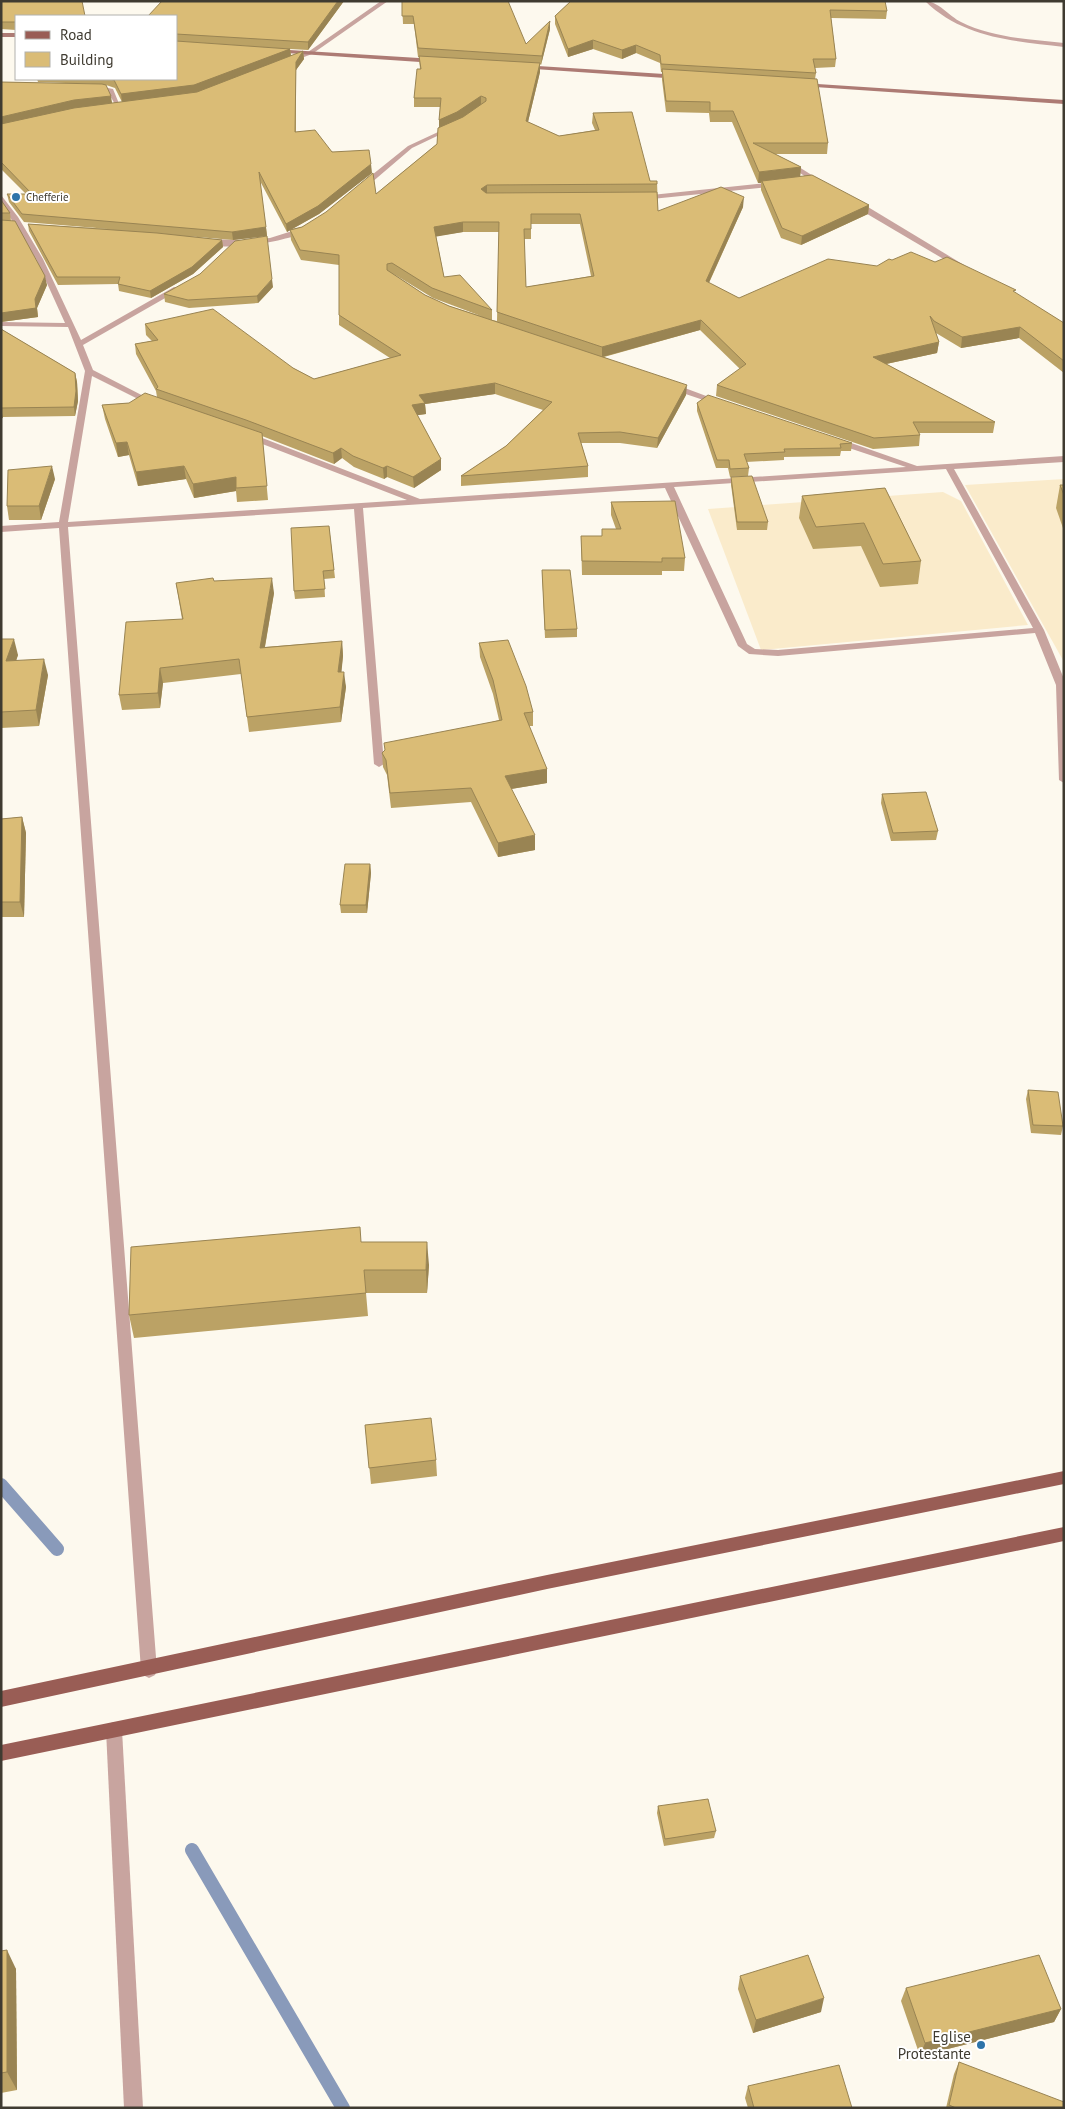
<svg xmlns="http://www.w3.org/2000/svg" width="1065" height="2109" font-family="'PT Sans',sans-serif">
  <rect width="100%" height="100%" fill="#fdf9ee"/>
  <g fill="#faebcb">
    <polygon points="1064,479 1064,662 965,485"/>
    <polygon points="943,492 961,501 1028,625 761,650 708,509"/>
  </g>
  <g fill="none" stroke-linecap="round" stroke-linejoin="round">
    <g stroke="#899aba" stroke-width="14">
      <polyline points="1,1485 57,1549"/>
      <polyline points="192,1850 343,2108"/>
    </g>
    <g fill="#c8a49f" fill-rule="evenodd">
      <polygon points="381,1 388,1 312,54 288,63 285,61 308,52"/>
      <path d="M 925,1 C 938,1 949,16 961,22 C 993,38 1029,39 1064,43 L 1064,47 C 1013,41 963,38 925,1 Z"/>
      <polygon points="93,85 113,89 120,106 116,106 108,92 91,88 91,86"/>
      <polygon points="451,126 456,127 412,148 364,189 357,187 408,146"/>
      <polygon points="787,162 791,162 826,184 819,186 787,164"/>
      <polygon points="776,182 780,184 779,186 642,200 638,198 642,196"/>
      <path d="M 1,195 L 18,217 L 43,259 L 81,340 L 174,287 L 181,289 L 83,345 L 93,370 L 157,403 L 150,405 L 92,376 L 68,522 L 407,500 L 244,437 L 243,435 L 247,432 L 420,499 L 906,467 L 834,443 L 834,439 L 837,438 L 917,466 L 1064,456 L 1064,462 L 954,469 L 1044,630 L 1064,679 L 1064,783 L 1059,780 L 1056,685 L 1035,633 L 778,656 L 749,654 L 738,646 L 665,488 L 363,508 L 384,764 L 379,767 L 374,764 L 354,509 L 68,527 L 157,1670 L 155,1675 L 149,1678 L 143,1675 L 141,1670 L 59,528 L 1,532 L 1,526 L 59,522 L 85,371 L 68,327 L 1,326 L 1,322 L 65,323 L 36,259 L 1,203 ZM 946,469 L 1033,628 L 778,650 L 755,649 L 747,644 L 674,487 Z"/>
      <polygon points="852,201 858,201 964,265 957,267 852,205"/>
      <path d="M 305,227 L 309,229 L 308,231 C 288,241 220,254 201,241 L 205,239 L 243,240 L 270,238 Z"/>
      <polygon points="668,384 674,384 725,403 718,405 668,388"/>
      <polygon points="114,1722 120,1724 122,1730 143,2108 124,2108 106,1730 108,1724"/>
    </g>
    <g fill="#ad7b74" fill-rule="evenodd">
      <rect x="1" y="33" width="15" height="4"/>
      <polygon points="273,49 435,59 438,61 435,63 271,52"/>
      <polygon points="522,65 680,75 683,77 680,79 520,68"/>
      <polygon points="802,83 1064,100 1064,104 800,86 799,85"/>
    </g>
    <g fill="#995d55" fill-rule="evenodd">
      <polygon points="1064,1471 1064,1484 547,1589 1,1707 1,1691 547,1575"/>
      <polygon points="1064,1527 1064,1541 1,1761 1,1745"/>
    </g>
  </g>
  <g fill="#bba265" fill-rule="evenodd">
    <polygon points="1,1 16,16 16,30 1,29"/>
    <path d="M 162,1 L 344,1 L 308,50 L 290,49 L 291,56 L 303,51 L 304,59 L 296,70 L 296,132 L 372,173 L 319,214 L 292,229 L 302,227 L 376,194 L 437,144 L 439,128 L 440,107 L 414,107 L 414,98 L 420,69 L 419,57 L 418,57 L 414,24 L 403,24 L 402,1 L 526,44 L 550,29 L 541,65 L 540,64 L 540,72 L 528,122 L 559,136 L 595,130 L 592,123 L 593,113 L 650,181 L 657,181 L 658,211 L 743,207 L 709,283 L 739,298 L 1015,293 L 1064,323 L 1064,373 L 1019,338 L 961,348 L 936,333 L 939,342 L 937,353 L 886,364 L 995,422 L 993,433 L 919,433 L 920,435 L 919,446 L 873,449 L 716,396 L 717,385 L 740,369 L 700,330 L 604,357 L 686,395 L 657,448 L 620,443 L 581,443 L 588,466 L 588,477 L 461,486 L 461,476 L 506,446 L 543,410 L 495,394 L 425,404 L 426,414 L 417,415 L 441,459 L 441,470 L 414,488 L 387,477 L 384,479 L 354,467 L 342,458 L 334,464 L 262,436 L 268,500 L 237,502 L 236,491 L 194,498 L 186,479 L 138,486 L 129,455 L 118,457 L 105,419 L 102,405 L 129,403 L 157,397 L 156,391 L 136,354 L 135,344 L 152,341 L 146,335 L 145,324 L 293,368 L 314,379 L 390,358 L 339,325 L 339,265 L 301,260 L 291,240 L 290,230 L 287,232 L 260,181 L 267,236 L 233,240 L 186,236 L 222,240 L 223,247 L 193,274 L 151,298 L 119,291 L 118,284 L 58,285 L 29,231 L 28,224 L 109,229 L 24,222 L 9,202 L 7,194 L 26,194 L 1,169 L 1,82 L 93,84 L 38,82 L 37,79 L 176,79 L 176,16 ZM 106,85 L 115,88 L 122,102 L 112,103 ZM 531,224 L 580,224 L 591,276 L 526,287 L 524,239 L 531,239 ZM 463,232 L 499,232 L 497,321 L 492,320 L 492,310 L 444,277 L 436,236 ZM 392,273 L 433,298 L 481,316 L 449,306 L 425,295 Z"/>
    <polygon points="571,1 887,11 886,19 831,18 836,59 835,67 815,68 816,73 815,79 828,143 827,154 775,154 801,167 800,177 869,205 868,214 801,245 781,238 761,190 761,183 758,183 732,122 710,122 709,113 666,112 662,80 662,72 661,72 660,63 636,53 622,59 593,49 568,57 555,24 555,16"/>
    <polygon points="1,200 10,213 11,221 47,285 37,308 38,317 1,322"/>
    <polygon points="273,287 258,303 189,308 165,302 164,294"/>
    <polygon points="1,329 75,373 77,382 78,401 75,416 3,417 1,420"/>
    <polygon points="697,403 852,443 851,451 841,451 840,456 784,457 784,460 746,462 749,468 748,476 730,477 728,468 716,468 697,411"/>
    <polygon points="731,477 768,522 767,530 737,530 731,485"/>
    <polygon points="55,479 41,520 9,520 7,506"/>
    <polygon points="1060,485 1064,485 1064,531 1056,508"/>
    <polygon points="885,488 921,561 918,584 880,587 861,546 813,549 799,518 802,496"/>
    <polygon points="611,502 685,558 684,571 662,571 662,575 582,575 581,536 602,536 602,529 616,529 611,515"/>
    <polygon points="329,526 335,578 324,579 325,597 295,599 294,591"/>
    <polygon points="542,570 577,629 577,637 545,638"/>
    <polygon points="214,581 274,593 265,647 342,641 343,656 341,672 346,687 341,722 249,732 241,674 163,683 160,708 122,710 119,695 182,619 176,583"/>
    <polygon points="1,639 18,655 16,661 48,675 39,726 1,728"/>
    <polygon points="479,643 533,712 533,726 529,726 547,769 547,783 511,789 535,850 498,857 471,802 391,808 387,775 383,767 382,753 499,720 493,694 480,657"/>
    <polygon points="882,794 938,831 936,840 891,841 881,803"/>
    <polygon points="22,817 26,833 24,917 1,917 1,819"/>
    <polygon points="370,864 371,873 367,913 341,913 340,905"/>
    <polygon points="1028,1090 1063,1126 1061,1135 1031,1133 1026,1099"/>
    <polygon points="362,1242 429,1265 427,1293 366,1293 368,1316 134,1338 129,1315"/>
    <polygon points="365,1425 436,1460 437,1476 371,1484"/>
    <polygon points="658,1806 716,1831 714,1838 664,1846 657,1813"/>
    <polygon points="1,1951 16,1969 17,2090 1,2093"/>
    <polygon points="740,1976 821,2012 753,2033 738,1989"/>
    <polygon points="906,1988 1061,2009 1054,2022 920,2056 901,2001"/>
    <polygon points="959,2062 1064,2108 946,2108 954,2074"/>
    <polygon points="748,2086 852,2108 748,2108 745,2098"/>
  </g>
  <g fill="#998453">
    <polygon points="338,1 344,1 308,50 308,42"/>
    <polygon points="550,21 550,29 541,65 542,56"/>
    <polygon points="593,40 593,49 568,57 568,49"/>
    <polygon points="636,45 636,53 622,59 622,50"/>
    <polygon points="290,49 291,56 195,93 122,102 121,94"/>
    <polygon points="303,51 304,59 296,70 296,140 296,62"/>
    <polygon points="540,63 540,72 526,130 526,121"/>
    <polygon points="111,96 112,103 1,125 1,117 74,100"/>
    <polygon points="481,96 481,105 457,121 439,130 439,120"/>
    <polygon points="371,164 372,173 319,214 287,232 286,224"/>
    <polygon points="801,167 800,178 762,181 761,183 758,183 759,172"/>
    <polygon points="487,185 487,195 481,189"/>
    <polygon points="744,197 743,207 705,291 706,281"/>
    <polygon points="869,205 868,214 801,245 802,236"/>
    <polygon points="463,222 463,232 434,237 434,227"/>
    <polygon points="266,227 267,236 233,240 232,232"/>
    <polygon points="222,240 223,247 193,274 151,298 150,291"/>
    <polygon points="45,276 47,285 37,308 38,317 1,322 1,313 35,299"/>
    <polygon points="272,279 273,287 258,303 257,296"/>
    <polygon points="701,320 700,330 602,357 602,347"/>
    <polygon points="1020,327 1019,338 961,348 962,337"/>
    <polygon points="939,342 937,353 872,367 873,357"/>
    <polygon points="75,373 77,382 78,401 75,416 74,407"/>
    <polygon points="495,383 495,394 425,404 426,414 412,416 412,405 419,395"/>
    <polygon points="687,385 686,395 657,448 658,438"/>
    <polygon points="1,409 3,417 1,420"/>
    <polygon points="127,442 129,455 118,457 116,443"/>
    <polygon points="341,448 342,458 334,464 333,453"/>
    <polygon points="441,459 441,470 414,488 413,477"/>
    <polygon points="52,466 55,479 41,520 39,506"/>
    <polygon points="184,466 186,479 138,486 136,472"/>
    <polygon points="387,466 387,477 384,479 383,468"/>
    <polygon points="236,477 236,491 194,498 193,484"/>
    <polygon points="272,578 274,593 262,663 260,648"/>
    <polygon points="14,639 18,655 10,677 6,661"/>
    <polygon points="342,641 343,656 340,687 338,672"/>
    <polygon points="44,659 48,675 39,726 36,710"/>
    <polygon points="160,668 163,683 160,708 158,693"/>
    <polygon points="344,672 346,687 341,722 340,707"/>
    <polygon points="547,769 547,783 505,790 505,776"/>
    <polygon points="22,817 26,833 24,917 20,902"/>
    <polygon points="535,835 535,850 498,857 498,843"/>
    <polygon points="370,864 371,873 367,913 366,905"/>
    <polygon points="427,1242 429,1265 427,1293 426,1270"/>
    <polygon points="7,1950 16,1969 17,2090 7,2072"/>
    <polygon points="824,1998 821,2012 753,2033 756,2020"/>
    <polygon points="1061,2009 1054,2022 920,2056 925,2043"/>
  </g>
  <g fill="#dabc76" stroke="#998453" fill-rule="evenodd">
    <polygon points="1,1 82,1 85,16 16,16 16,22 1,22"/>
    <polygon points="162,1 338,1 308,42 176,34 176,16 148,16"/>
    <polygon points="402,1 508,1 526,44 550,21 542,56 418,48 413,16 402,16"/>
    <polygon points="571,1 885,1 887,11 830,10 836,59 813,59 816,73 661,64 660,55 636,45 622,50 593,40 568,49 555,16"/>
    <polygon points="176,41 290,49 194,85 121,94 114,80 109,79 176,79"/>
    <polygon points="303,51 296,62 295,132 315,130 332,152 369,150 371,164 318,206 286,224 259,172 266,227 232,232 22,214 7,194 32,194 1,162 1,124 74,108 197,92"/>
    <path d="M 419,56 L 540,63 L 526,121 L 559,136 L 599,130 L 593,113 L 632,112 L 650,181 L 657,181 L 657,184 L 487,185 L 481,189 L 486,193 L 657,192 L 658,211 L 721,187 L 744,197 L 706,281 L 739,298 L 828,259 L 877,266 L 889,259 L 892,260 L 911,252 L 935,262 L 947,257 L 1016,290 L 1013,291 L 1064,323 L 1064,361 L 1020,327 L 962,337 L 934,321 L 930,316 L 939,342 L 873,357 L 995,422 L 913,422 L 920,435 L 874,438 L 717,385 L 746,364 L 701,320 L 602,347 L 497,312 L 499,222 L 463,222 L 434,227 L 444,277 L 460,275 L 492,310 L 432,288 L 392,263 L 387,264 L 387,270 L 425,295 L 449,306 L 687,385 L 658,438 L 620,432 L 578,433 L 588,466 L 461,476 L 506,446 L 552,402 L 495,383 L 419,395 L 425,403 L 412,405 L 441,459 L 413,477 L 387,466 L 383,468 L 353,456 L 341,448 L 333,453 L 246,420 L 156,389 L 158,387 L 135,344 L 158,340 L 145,324 L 213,309 L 293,368 L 314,379 L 401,355 L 339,315 L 339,255 L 300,250 L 290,230 L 302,227 L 326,212 L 373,173 L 376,194 L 437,144 L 438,128 L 463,117 L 486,101 L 486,98 L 481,96 L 457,112 L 439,120 L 441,98 L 414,98 L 417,69 L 421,69 ZM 531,214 L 580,214 L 594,276 L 526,287 L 524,229 L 531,229 Z"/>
    <polygon points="662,69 817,79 828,143 753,143 801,167 759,172 733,111 710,111 710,102 666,101"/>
    <polygon points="1,82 102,84 106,85 111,96 74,100 1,117"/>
    <polygon points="812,175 869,205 802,236 782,228 762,181"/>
    <polygon points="1,200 10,213 1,213"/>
    <polygon points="1,220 15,221 45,276 35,299 36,308 1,313"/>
    <polygon points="28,224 157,233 222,240 192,267 150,291 118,284 120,277 57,277"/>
    <polygon points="267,236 272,279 257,296 188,300 164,294 200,274 235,241"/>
    <polygon points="1,329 75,373 76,391 74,407 1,408"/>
    <polygon points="145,393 262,433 267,486 236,488 236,477 193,484 184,466 136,472 127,442 116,443 102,405 129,403"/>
    <polygon points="708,395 852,443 840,444 841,448 784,449 785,452 744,454 749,468 730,469 729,460 717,460 697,403"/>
    <polygon points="52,466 39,506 7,506 8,470"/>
    <polygon points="752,476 768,522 737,522 731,477"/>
    <polygon points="1060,485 1064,485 1064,495"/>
    <polygon points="885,488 921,561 883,564 864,523 816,527 802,496"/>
    <polygon points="675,501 685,558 662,558 662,562 582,561 581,536 602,536 602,529 621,529 611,502"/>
    <polygon points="329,526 334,570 323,571 325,589 294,591 291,528"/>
    <polygon points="542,570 570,570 577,629 545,630"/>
    <polygon points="213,578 214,581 272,578 260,648 342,641 338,672 344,672 340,707 247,717 239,659 160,668 158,693 119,695 126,622 183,619 176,583"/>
    <polygon points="1,639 14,639 6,661 44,659 36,710 1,712"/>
    <polygon points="508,640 526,686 533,712 524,713 547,769 505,776 535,835 498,843 471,788 390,793 386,760 382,753 385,750 384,743 502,720 493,680 479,643"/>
    <polygon points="926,792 938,831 893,833 882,794"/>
    <polygon points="22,817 20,902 1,902 1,819"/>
    <polygon points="345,864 370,864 366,905 340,905"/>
    <polygon points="1028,1090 1058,1092 1063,1126 1033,1125"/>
    <polygon points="360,1227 361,1242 427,1242 426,1270 364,1270 366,1293 129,1315 131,1247"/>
    <polygon points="431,1418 436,1460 369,1468 365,1425"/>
    <polygon points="708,1799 716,1831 665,1839 658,1806"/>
    <polygon points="7,1950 7,2072 1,2073 1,1951"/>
    <polygon points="808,1955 824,1998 756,2020 740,1976"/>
    <polygon points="1039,1955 1061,2009 925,2043 906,1988"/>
    <polygon points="959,2062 1064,2102 1064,2108 956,2108 949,2105"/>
    <polygon points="839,2065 852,2108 754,2108 748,2086"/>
  </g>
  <g fill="#2e74a9" stroke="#fff" stroke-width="2">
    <circle cx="16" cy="197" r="5"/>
    <circle cx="981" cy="2045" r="5"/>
  </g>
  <g text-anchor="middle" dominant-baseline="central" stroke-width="4" stroke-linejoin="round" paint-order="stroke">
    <g font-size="11" fill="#3f3b31" stroke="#fff" text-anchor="start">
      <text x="26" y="197">Chefferie</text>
    </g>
    <g font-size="15" fill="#3f3b31" stroke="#fff" text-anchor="end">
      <text x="971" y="2036">Eglise<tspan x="971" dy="17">Protestante</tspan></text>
    </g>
  </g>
  <rect width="1065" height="2109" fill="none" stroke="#3f3b31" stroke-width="5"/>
  <rect x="15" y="15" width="162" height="65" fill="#ffffff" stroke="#b2b1ad"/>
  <rect x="25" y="31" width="25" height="8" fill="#995d55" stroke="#b2b1ad"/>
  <text x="60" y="40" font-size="15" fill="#3f3b31">Road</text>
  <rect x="25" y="52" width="25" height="15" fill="#dabc76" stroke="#b2b1ad"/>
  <text x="60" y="65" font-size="15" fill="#3f3b31">Building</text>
</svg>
